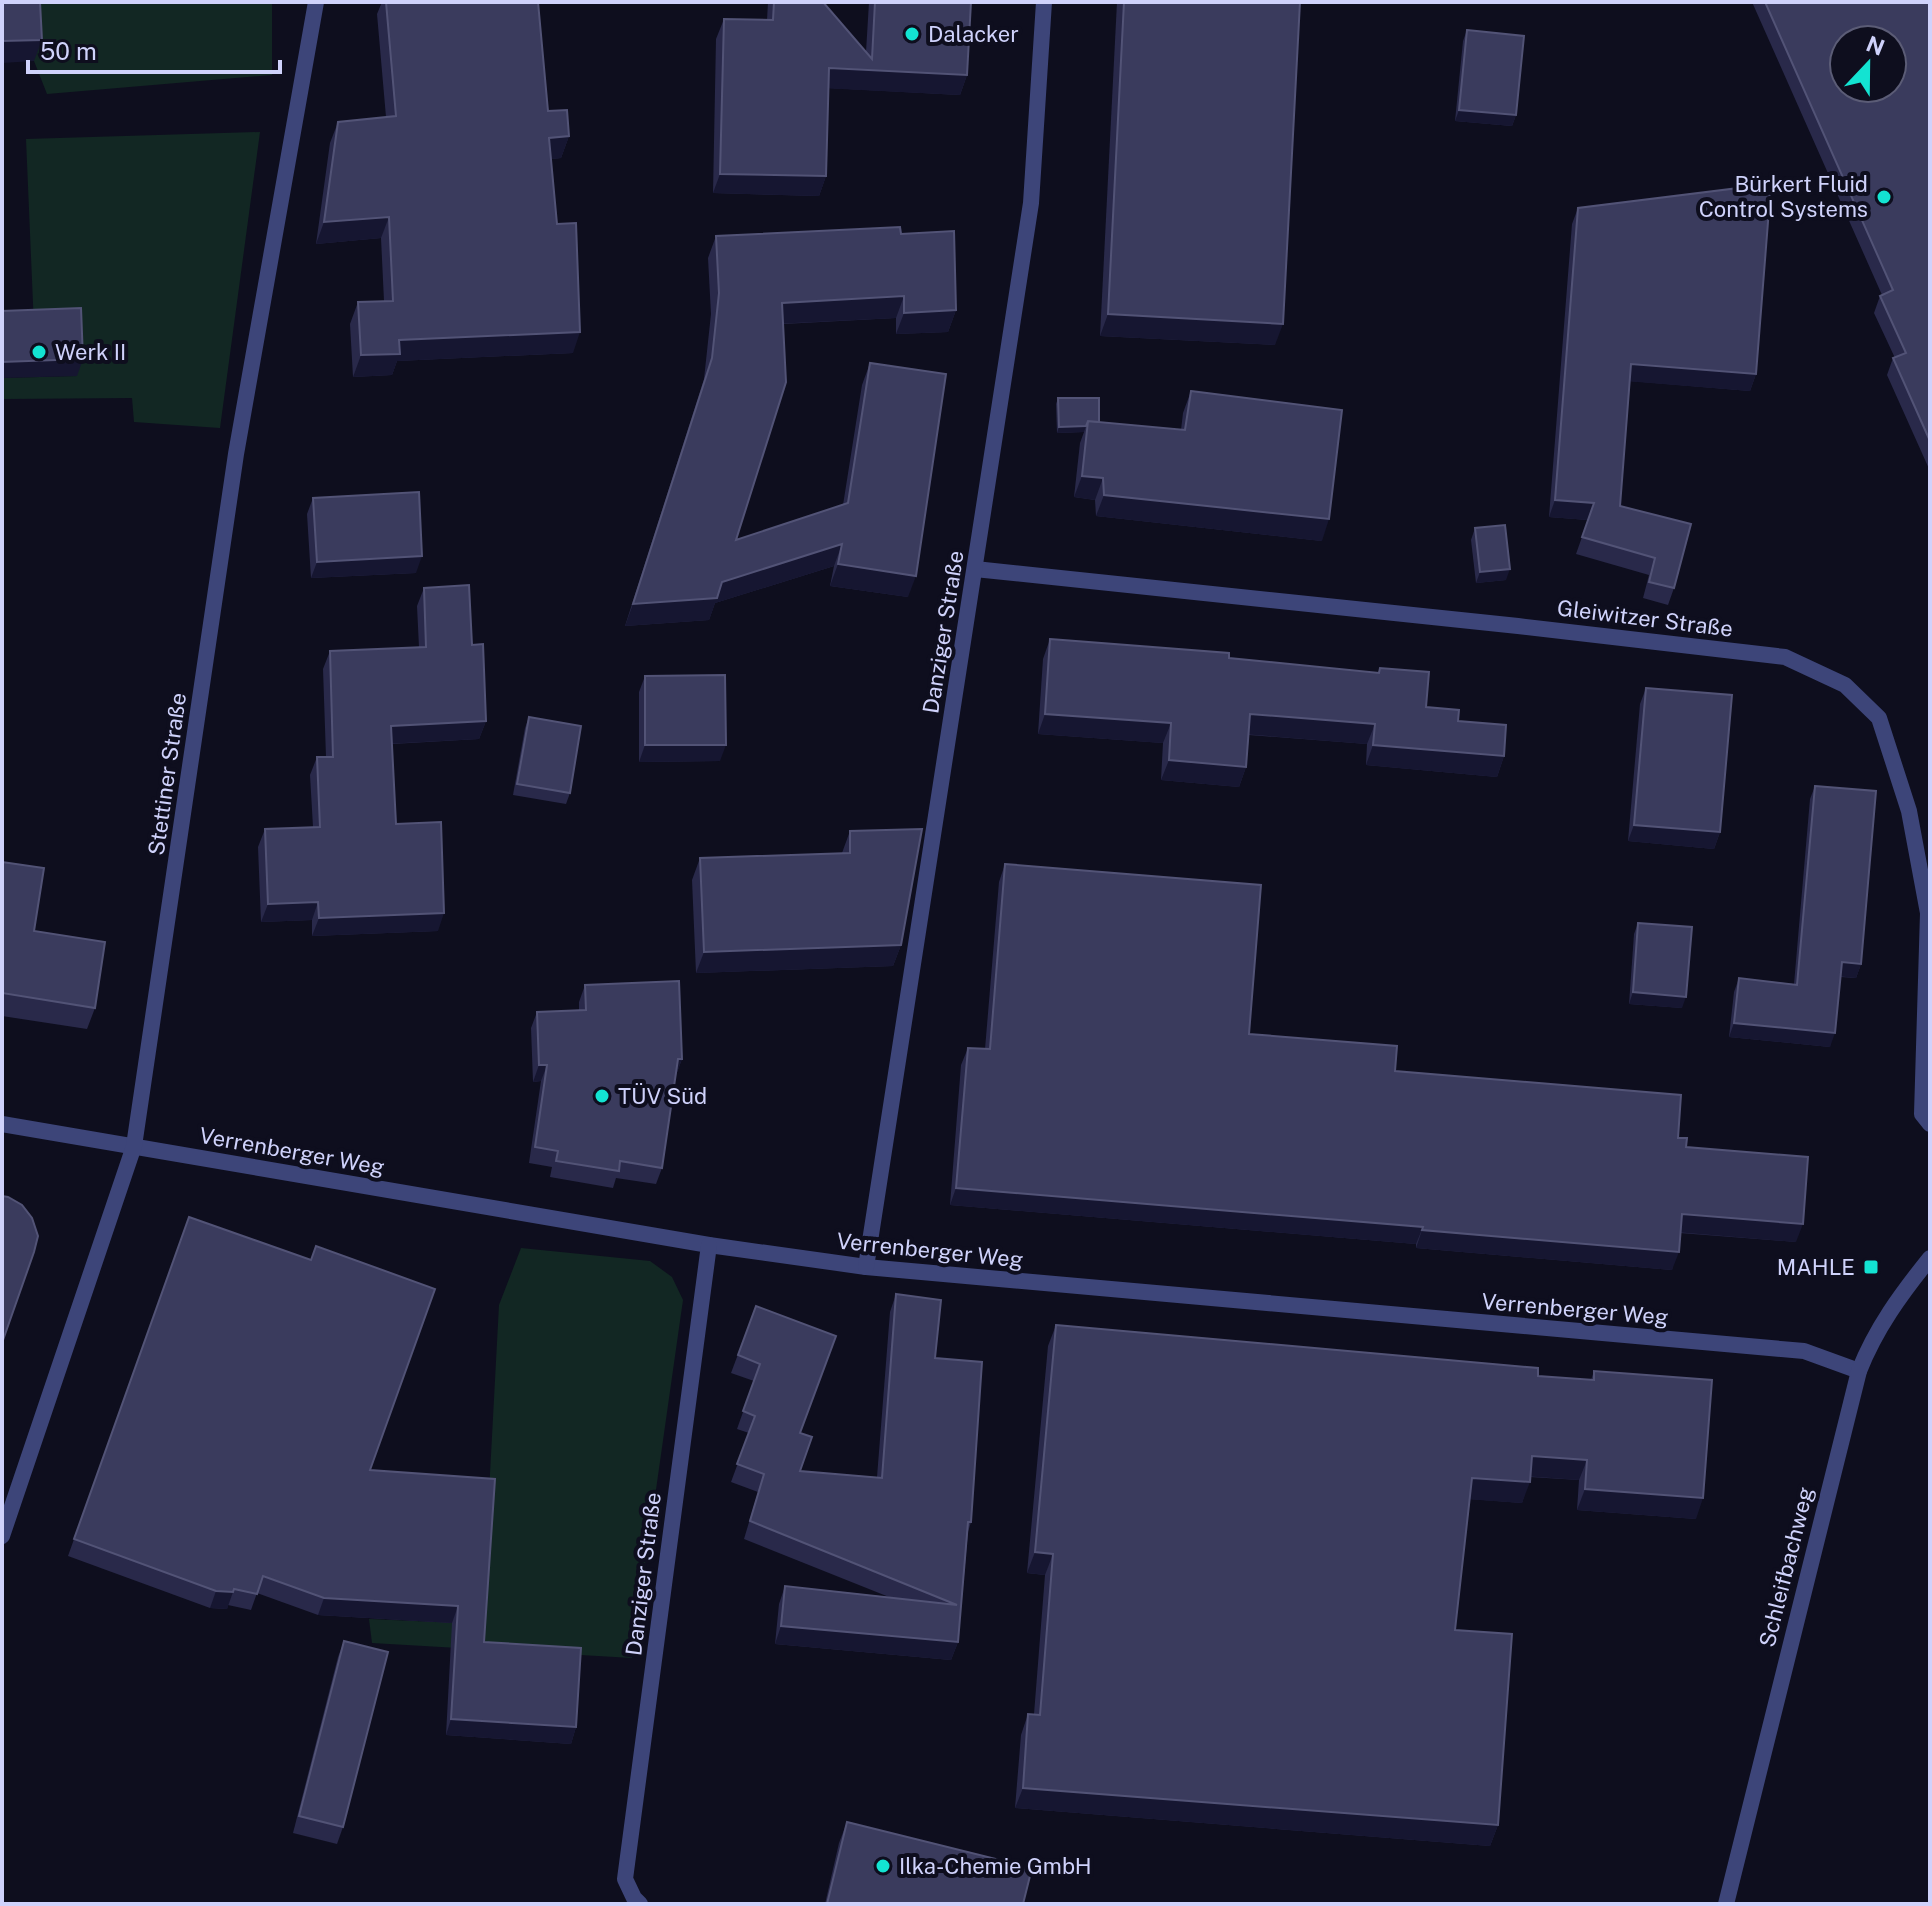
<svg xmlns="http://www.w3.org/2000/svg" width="1932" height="1906" font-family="'Public Sans',sans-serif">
  <rect width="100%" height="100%" fill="#0e0e1e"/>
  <g fill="#122723">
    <polygon points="2,2 272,2 272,75 47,94 34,61 32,4"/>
    <polygon points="260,132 220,428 134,422 132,398 4,399 2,378 77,376 34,327 26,139"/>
    <polygon points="521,1248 650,1261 672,1277 683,1300 632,1658 372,1643 369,1619 482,1624 499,1305"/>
  </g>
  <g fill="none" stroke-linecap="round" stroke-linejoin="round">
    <g stroke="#3d4579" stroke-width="16">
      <polyline points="975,569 1518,626 1785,657 1845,685 1879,718 1909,811 1928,913 1922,1114 1930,1124"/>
      <polyline points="2,1124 709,1245 866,1267 1804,1351 1859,1371"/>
      <polyline points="866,1267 1031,203 1044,2"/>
      <polyline points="2,1536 134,1146 236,454 316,2"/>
      <polyline points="640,1904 634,1898 625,1879 709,1245"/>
      <path d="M 1726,1904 L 1859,1371 C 1876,1328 1901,1294 1930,1258"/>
    </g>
  </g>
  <g fill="#29294a">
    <polygon points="382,2 538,2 548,111 569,136 561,158 551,159 557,224 573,353 397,361 392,375 353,377 350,324 358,302 384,301 381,238 316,244 330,143 338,122 386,117 377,14"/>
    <polygon points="768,2 823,2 866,52 869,2 971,2 967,75 960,95 828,88 826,176 819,196 713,193 716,39 724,19 767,20"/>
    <polygon points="1117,2 1300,2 1275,345 1100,336"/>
    <polygon points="1752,2 1930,2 1930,471 1887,375 1893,358 1895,358 1874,313 1880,296 1882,295"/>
    <polygon points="1467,30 1516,115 1512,126 1455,121 1463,41"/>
    <polygon points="1578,208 1756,374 1750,391 1630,381 1620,506 1674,588 1668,605 1643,598 1649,575 1576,554 1588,520 1549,517 1572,224"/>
    <polygon points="901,234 956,310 948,332 896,334 896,318 783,324 736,540 843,505 862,385 870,363 908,597 830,586 834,566 715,603 709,620 625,626 704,379 711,314 708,258 716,236"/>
    <polygon points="1191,391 1322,541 1096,516 1095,500 1074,497 1080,443 1084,432 1057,433 1056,404 1058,398 1099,422 1181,430 1183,413"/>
    <polygon points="313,498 416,573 311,578 307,514"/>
    <polygon points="1475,528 1506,580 1476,583 1471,540"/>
    <polygon points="424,588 472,645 486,721 479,739 392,744 396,824 438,931 312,936 312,920 261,922 258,847 265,829 313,827 310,775 317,757 326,757 323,669 330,651 419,647 417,606"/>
    <polygon points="1050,639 1229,658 1378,673 1380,668 1426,707 1504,756 1497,777 1366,765 1367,744 1249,735 1246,767 1239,787 1161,780 1163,743 1038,734 1043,659"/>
    <polygon points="645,676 720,761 639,762 639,692"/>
    <polygon points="1646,688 1720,832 1714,849 1628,841 1640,704"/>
    <polygon points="529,717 570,793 566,804 513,795 525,728"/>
    <polygon points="1815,786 1861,964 1856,978 1841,977 1830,1047 1729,1037 1734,992 1739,978 1794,984 1810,799"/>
    <polygon points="850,831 901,945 893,966 696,973 692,880 700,858 842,853"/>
    <polygon points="2,862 34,931 95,1008 87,1029 2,1016"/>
    <polygon points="1005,864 1249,1034 1395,1071 1678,1138 1686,1147 1796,1242 1680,1233 1672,1270 1416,1248 1416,1244 950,1205 961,1065 968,1048 985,1049 999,882"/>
    <polygon points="1638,923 1682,1008 1629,1004 1634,934"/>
    <polygon points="585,985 682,1059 676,1075 662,1168 656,1184 616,1178 613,1188 550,1177 552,1167 529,1163 541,1081 533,1082 531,1028 537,1012 579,1010 579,1002"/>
    <polygon points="189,1217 370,1470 484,1642 576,1727 571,1744 446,1735 452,1623 318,1615 257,1593 251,1610 228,1605 227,1609 210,1608 68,1556"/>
    <polygon points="896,1294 935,1358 971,1522 968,1532 958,1642 951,1660 775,1644 779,1604 785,1586 889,1597 744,1539 758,1492 731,1482 749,1433 737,1429 754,1381 731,1373 756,1306 800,1433 800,1471 877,1477 890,1312"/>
    <polygon points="1056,1325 1538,1376 1591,1380 1594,1371 1696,1519 1577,1510 1579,1480 1530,1477 1522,1503 1470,1499 1455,1630 1498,1825 1490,1846 1015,1808 1021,1735 1028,1714 1034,1714 1045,1575 1027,1573 1048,1346"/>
    <polygon points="344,1641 343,1827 337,1844 293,1833 338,1657"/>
    <polygon points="847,1822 1023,1904 825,1904 839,1843"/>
  </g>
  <g fill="#161631">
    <polygon points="42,40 34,61 2,63 2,41"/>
    <polygon points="829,68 967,75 960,95 822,88"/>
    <polygon points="1459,110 1516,115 1512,126 1455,121"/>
    <polygon points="569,136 561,158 541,160 549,138"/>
    <polygon points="720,174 826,176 819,196 713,193"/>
    <polygon points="389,217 381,238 316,244 324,222"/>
    <polygon points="904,296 896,318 774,324 782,303"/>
    <polygon points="956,310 948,332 896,334 904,313"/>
    <polygon points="1108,314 1283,324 1275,345 1100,336"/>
    <polygon points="580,332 573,353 397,361 392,375 353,377 361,355 399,340"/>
    <polygon points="83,359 77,376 2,378 2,362"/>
    <polygon points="1631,364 1756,374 1750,391 1625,381"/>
    <polygon points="1086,426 1084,432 1057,433 1059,427"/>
    <polygon points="1082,476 1103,478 1095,500 1074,497"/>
    <polygon points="1104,495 1329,519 1322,541 1096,516"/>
    <polygon points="1555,500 1594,503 1588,520 1549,517"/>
    <polygon points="842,544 834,566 715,603 709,620 625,626 633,604 722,582"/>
    <polygon points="422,556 416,573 311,578 317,562"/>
    <polygon points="838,564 916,576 908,597 830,586"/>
    <polygon points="1510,569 1506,580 1476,583 1480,572"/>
    <polygon points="1045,714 1171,723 1163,743 1038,734"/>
    <polygon points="1250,714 1375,724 1367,744 1243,734"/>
    <polygon points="486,721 479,739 385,744 391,726"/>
    <polygon points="645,745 726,745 720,761 639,762"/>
    <polygon points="1373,745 1504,756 1497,777 1366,765"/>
    <polygon points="1169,760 1246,767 1239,787 1161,780"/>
    <polygon points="1634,825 1720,832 1714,849 1628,841"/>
    <polygon points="318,902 312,920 261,922 268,904"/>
    <polygon points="444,913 438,931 312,936 319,918"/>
    <polygon points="901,945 893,966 696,973 704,952"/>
    <polygon points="1842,962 1861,964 1856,978 1837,976"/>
    <polygon points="1633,992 1686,997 1682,1008 1629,1004"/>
    <polygon points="1734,1023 1835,1033 1830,1047 1729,1037"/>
    <polygon points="678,1059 682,1059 676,1075"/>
    <polygon points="539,1065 547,1065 541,1081 533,1082"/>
    <polygon points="956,1188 1423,1227 1416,1244 950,1205"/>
    <polygon points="1682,1214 1803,1224 1796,1242 1676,1232"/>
    <polygon points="1422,1230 1679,1252 1672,1270 1416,1248"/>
    <polygon points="1532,1456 1587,1460 1579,1480 1524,1476"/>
    <polygon points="1472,1478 1530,1482 1522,1503 1465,1499"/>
    <polygon points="1585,1489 1703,1498 1696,1519 1577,1510"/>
    <polygon points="1035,1552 1053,1554 1045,1575 1027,1573"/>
    <polygon points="216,1591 233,1592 227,1609 210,1608"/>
    <polygon points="324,1598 458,1606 452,1623 318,1615"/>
    <polygon points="781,1626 958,1642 951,1660 775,1644"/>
    <polygon points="451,1719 576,1727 571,1744 446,1735"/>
    <polygon points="1023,1788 1498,1825 1490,1846 1015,1808"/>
  </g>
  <g fill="#3a3b5d" stroke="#525376" stroke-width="2" fill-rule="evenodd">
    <polygon points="2,2 40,2 42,40 2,41"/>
    <polygon points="386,2 538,2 548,111 567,110 569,136 549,138 557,224 576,223 580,332 399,340 400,354 361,355 358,302 393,301 389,217 324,222 338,122 396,116"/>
    <polygon points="774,2 823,2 872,59 875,2 971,2 967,75 829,68 826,176 720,174 724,19 773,20"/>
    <polygon points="1124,2 1300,2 1283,324 1108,314"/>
    <path d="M 1765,2 L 1930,2 L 1930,441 L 1893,358 L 1906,353 L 1880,296 L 1893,290 ZM 1844,40 L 1892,40 L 1892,88 L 1844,88 Z"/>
    <polygon points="1467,30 1524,36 1516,115 1459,110"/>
    <polygon points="1771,184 1756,374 1631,364 1620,506 1691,524 1674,588 1649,582 1655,558 1582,537 1594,503 1555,500 1578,208"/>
    <polygon points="900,227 901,234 954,231 956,310 904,313 904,296 782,303 786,382 736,540 848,503 870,363 946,374 916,576 838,564 842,544 722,582 717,598 633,604 712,358 719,293 716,236"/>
    <polygon points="81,308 83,359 2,362 2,311"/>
    <polygon points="1191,391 1342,410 1329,519 1104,495 1103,478 1082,476 1088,421 1185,430"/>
    <polygon points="1058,398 1099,398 1099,422 1088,421 1086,426 1059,427"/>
    <polygon points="419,492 422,556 317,562 313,498"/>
    <polygon points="1505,525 1510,569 1480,572 1475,528"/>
    <polygon points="469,585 472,645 483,644 486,721 391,726 396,824 441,822 444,913 319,918 318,902 268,904 265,829 320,827 317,757 333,757 330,651 426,647 424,588"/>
    <polygon points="1050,639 1229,653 1229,658 1379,673 1380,668 1429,672 1426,707 1459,710 1458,721 1506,725 1504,756 1373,745 1375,724 1250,714 1246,767 1169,760 1171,723 1045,714"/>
    <polygon points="725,675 726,745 645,745 645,676"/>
    <polygon points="1646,688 1732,695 1720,832 1634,825"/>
    <polygon points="529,717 581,726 570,793 517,784"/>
    <polygon points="1815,786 1876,791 1861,964 1842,962 1835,1033 1734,1023 1739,978 1797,985"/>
    <polygon points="922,829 901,945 704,952 700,858 850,853 850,831"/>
    <polygon points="2,862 44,868 34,931 105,942 95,1008 2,993"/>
    <polygon points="1005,864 1261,885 1249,1034 1397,1046 1395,1071 1681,1095 1678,1138 1687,1138 1686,1147 1808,1157 1803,1224 1682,1214 1679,1252 1422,1230 1423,1227 956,1188 968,1048 990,1049"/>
    <polygon points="1638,923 1692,927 1686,997 1633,992"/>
    <polygon points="679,981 682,1059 678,1059 662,1168 620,1161 619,1171 556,1161 558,1151 535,1147 547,1065 539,1065 537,1012 586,1010 585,985"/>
    <polygon points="2,1196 8,1197 22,1205 32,1218 38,1236 34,1252 2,1343"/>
    <polygon points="189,1217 311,1260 316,1246 435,1289 370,1470 495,1479 484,1642 581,1648 576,1727 451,1719 458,1606 324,1598 263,1576 257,1594 234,1589 233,1592 216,1591 74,1539"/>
    <polygon points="896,1294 941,1300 935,1358 982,1362 971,1522 968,1522 958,1642 781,1626 785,1586 957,1605 750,1521 764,1474 737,1464 755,1416 743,1411 760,1364 738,1355 756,1306 836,1336 800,1433 812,1437 800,1471 882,1478"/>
    <polygon points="1056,1325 1538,1368 1538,1376 1594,1380 1594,1371 1712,1380 1703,1498 1585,1489 1587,1460 1532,1456 1530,1482 1472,1478 1455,1630 1512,1634 1498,1825 1023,1788 1028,1714 1040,1715 1053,1554 1035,1552"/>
    <polygon points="344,1641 388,1652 343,1827 299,1816"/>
    <polygon points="847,1822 1032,1868 1023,1904 827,1904"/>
  </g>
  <g fill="#13e3d2" stroke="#0e0e1e" stroke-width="3">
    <circle cx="912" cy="34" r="8"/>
    <circle cx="1884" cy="197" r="8"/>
    <circle cx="39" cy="352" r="8"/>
    <circle cx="602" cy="1096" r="8"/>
    <rect x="1863" y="1259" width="16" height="16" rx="4"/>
    <circle cx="883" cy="1866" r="8"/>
  </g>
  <g text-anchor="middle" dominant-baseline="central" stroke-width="8" stroke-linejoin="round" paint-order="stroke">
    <g font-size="22" fill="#cfd2fb" stroke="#0e0e1e" text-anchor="start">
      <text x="928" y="34">Dalacker</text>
      <text x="1868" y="184" text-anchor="end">Bürkert Fluid<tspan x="1868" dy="25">Control Systems</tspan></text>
      <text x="55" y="352">Werk II</text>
      <text x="618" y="1096">TÜV Süd</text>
      <text x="1855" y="1267" text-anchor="end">MAHLE</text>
      <text x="899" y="1866">Ilka-Chemie GmbH</text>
    </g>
    <g font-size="22" fill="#cfd2fb" stroke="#0e0e1e">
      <text transform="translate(1645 618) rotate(7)">Gleiwitzer Straße</text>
      <text transform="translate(943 632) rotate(-81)">Danziger Straße</text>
      <text transform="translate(167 774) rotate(-82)">Stettiner Straße</text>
      <text transform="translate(292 1151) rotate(10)">Verrenberger Weg</text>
      <text transform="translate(930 1250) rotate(6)">Verrenberger Weg</text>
      <text transform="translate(1575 1309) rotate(5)">Verrenberger Weg</text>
      <text transform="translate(1786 1567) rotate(-76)">Schleifbachweg</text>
      <text transform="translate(643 1574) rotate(-83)">Danziger Straße</text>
    </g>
  </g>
  <rect width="1932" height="1906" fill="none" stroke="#cfd2fb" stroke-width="8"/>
  <g transform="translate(1868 64) rotate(22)"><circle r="38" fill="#0e0e1e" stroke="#5b5c76" stroke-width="2"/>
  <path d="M0-6L14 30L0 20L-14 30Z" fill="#13e3d2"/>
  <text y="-12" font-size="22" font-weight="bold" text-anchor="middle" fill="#cfd2fb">N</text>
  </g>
  <path d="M28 60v12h252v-12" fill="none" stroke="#cfd2fb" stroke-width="4"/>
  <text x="40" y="60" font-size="24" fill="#cfd2fb" stroke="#0e0e1e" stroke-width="6" paint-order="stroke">50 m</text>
</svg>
